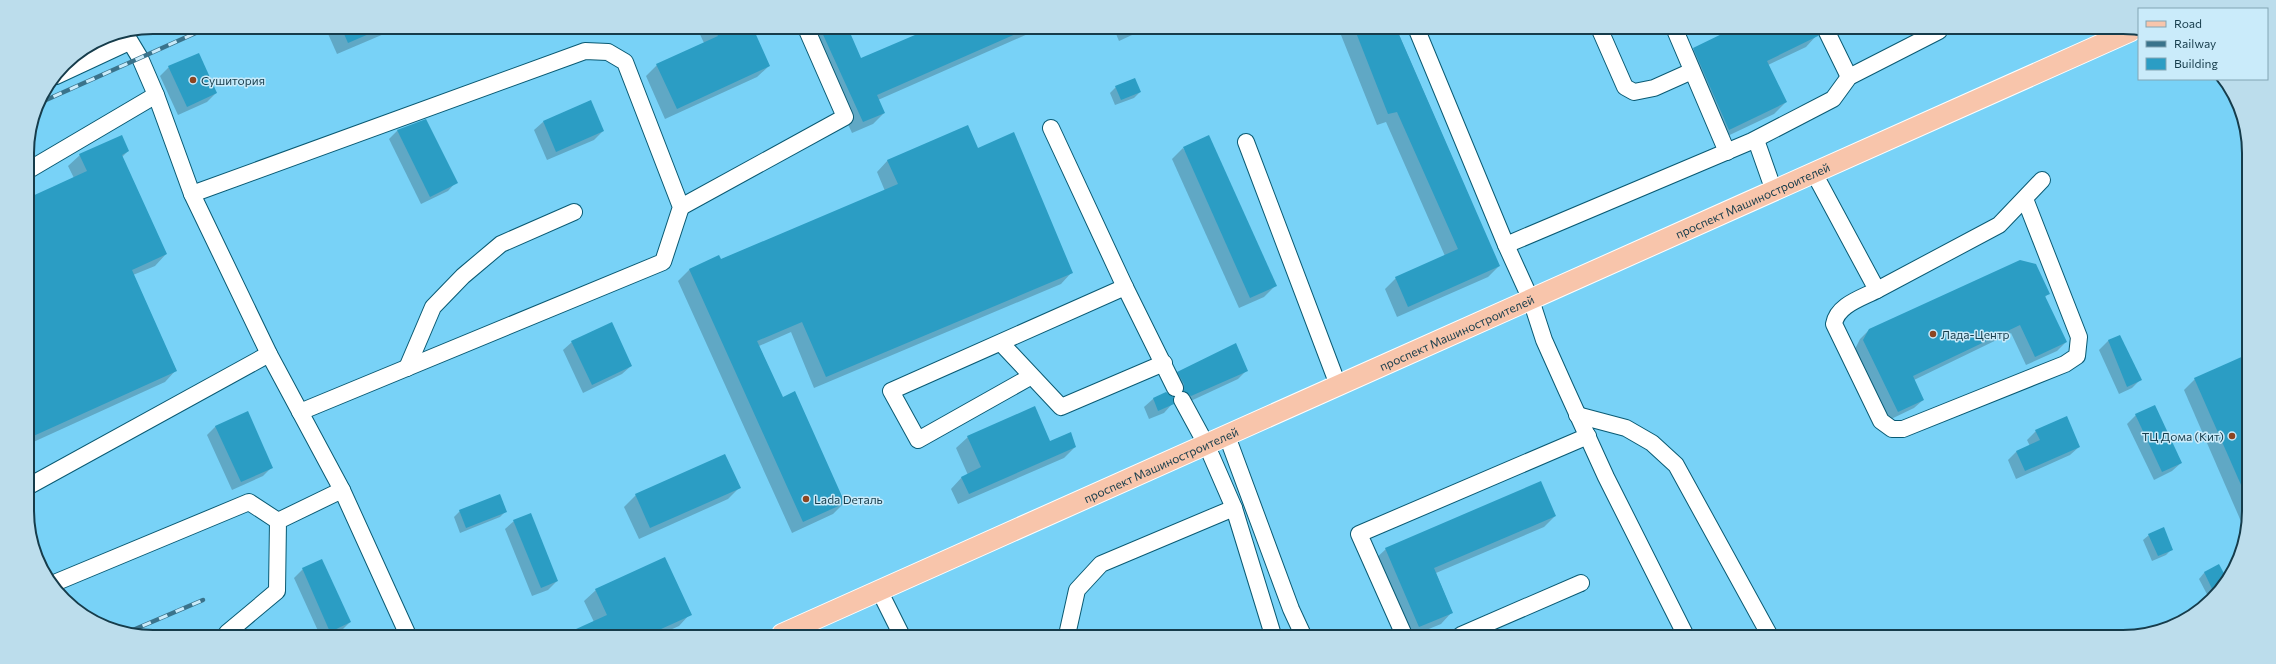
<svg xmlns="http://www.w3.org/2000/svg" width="2276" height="664" font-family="Commissioner,sans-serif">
  <rect width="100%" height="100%" fill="#78d2f7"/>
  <g fill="#0003">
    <polygon points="325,27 398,28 337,54"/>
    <polygon points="697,28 752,28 769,66 757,77 665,119 646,76 657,65 704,43"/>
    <polygon points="804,28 847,28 861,60 931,29 1039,29 878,100 884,113 873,124 852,133"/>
    <polygon points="1114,29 1145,29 1119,41"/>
    <polygon points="1339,30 1397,30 1499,266 1488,277 1397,317 1385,289 1396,278 1445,256 1386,122 1377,125"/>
    <polygon points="1733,30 1840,31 1824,39 1817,35 1806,47 1768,65 1786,102 1774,114 1717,141 1682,60 1694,49"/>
    <polygon points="169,67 216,93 207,102 178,115 160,76"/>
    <polygon points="1116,87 1140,92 1134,98 1115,105 1110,93"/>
    <polygon points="590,101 603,131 594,140 547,160 534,130 543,122"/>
    <polygon points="425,120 456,182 448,191 421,204 389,139 397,131"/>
    <polygon points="1183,148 1276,285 1264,297 1239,308 1172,159"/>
    <polygon points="977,149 1072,272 1061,284 814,388 791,332 759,346 782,398 844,503 833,514 792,533 678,281 689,270 720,260 885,191 877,172 888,160"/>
    <polygon points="128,151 122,157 166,254 155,266 133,275 176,370 165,382 29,444 28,199 74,178 68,166 80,155"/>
    <polygon points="2049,293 2044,298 2066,342 2057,351 2026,365 2011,333 1914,380 1923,400 1914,408 1889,420 1855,349 1860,339 1869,330"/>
    <polygon points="2120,336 2140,380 2132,388 2119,394 2099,350 2108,341"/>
    <polygon points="572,342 631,366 622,374 583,393 563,350"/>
    <polygon points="2246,356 2245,525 2243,526 2184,390 2195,379"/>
    <polygon points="1247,370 1238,379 1182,405 1169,381 1178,372"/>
    <polygon points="1166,393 1172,404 1164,413 1149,419 1144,407 1153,399"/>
    <polygon points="2136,415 2181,463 2172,471 2154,480 2127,424"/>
    <polygon points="216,426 271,468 263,476 232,490 207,435"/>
    <polygon points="2036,431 2079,447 2070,455 2016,479 2008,460 2016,452 2030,446 2027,440"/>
    <polygon points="968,437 1050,442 1075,447 1064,458 958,504 951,489 962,477 968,475 956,448"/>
    <polygon points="725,455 740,487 728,499 639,539 624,507 636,495"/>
    <polygon points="460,511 506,511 500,517 460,533 454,517"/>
    <polygon points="1555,516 1544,527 1436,573 1452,612 1441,624 1414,635 1406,635 1374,560 1386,549"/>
    <polygon points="514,521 557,581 548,590 532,596 505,529"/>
    <polygon points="2149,535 2172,549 2166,555 2152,561 2143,540"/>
    <polygon points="2219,565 2227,582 2210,600 2199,579 2204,573"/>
    <polygon points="303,569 350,622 341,631 335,633 319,633 294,578"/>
    <polygon points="596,590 690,614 679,626 661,634 568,634 594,622 584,601"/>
  </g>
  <g fill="#2b9dc4">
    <polygon points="341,27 385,27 348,43"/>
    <polygon points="714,28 753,28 770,66 677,109 656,64 718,36"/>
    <polygon points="820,28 848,28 861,58 929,29 1027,29 877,95 885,113 863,122"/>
    <polygon points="1355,30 1397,30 1500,266 1408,307 1395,277 1458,249 1397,112 1388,114"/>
    <polygon points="1730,30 1818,31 1818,36 1767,61 1787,102 1729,130 1693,48"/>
    <polygon points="199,53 217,93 187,107 168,66"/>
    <polygon points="1135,78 1141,92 1121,100 1115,86"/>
    <polygon points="591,100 604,131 556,152 543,121"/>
    <polygon points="426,119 458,183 430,197 397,130"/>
    <polygon points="968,125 978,148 1014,132 1073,273 826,377 802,322 757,341 783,397 795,391 845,503 803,522 689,269 719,255 721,259 898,184 887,160"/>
    <polygon points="122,135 129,151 122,155 167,254 132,270 177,371 29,438 28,198 87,171 79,154"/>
    <polygon points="1209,135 1277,286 1250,298 1183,147"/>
    <polygon points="2020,260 2036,264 2050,294 2045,296 2067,342 2035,357 2020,325 1913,376 1924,400 1898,412 1863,340 1869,329"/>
    <polygon points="612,322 632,366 592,385 571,341"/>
    <polygon points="2120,335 2142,380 2127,387 2108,340"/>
    <polygon points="1236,343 1248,371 1191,396 1184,391 1184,384 1177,372"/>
    <polygon points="2246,355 2245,494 2194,378"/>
    <polygon points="1166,392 1173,397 1174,404 1158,411 1153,398"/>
    <polygon points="2155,405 2182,463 2162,472 2135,414"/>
    <polygon points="1035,406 1050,441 1071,432 1076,447 969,494 961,477 981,467 967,436"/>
    <polygon points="248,411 273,468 241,482 215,426"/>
    <polygon points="2067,416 2080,447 2025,471 2016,451 2040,440 2035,430"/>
    <polygon points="725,454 741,488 650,528 635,494"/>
    <polygon points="1541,481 1556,516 1434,568 1453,613 1419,627 1385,548"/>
    <polygon points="500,494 507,512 466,528 459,510"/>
    <polygon points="531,513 558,581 541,588 513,520"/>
    <polygon points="2164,527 2173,550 2158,556 2148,534"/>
    <polygon points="665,557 692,615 650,634 565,634 607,615 595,589"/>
    <polygon points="322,559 351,622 330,632 302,568"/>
    <polygon points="2219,564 2228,581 2215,595 2204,572"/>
  </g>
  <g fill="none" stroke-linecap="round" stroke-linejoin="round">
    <g stroke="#095a73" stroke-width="18">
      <g id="minor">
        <polyline points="1417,30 1506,245 1531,300 1544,340 1565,387 1606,477 1686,636"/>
        <polyline points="1600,30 1625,87 1634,92 1654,88 1692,71"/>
        <polyline points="1675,30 1727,152"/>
        <polyline points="1827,32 1849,77"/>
        <polyline points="125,33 140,58 156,95 192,194 269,354 342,490 407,633"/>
        <polyline points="56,76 129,42"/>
        <polyline points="1051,128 1125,287"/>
        <polyline points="1756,140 1774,191"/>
        <polyline points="1246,142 1338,385"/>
        <polyline points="27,171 156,95"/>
        <polyline points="1814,173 1877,290 1999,225 2042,180"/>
        <polyline points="192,194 585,51 608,52 625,62 681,207 663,262 300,412"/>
        <polyline points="681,207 845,117 806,28"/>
        <polyline points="1506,245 1752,141 1833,99 1849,77 1939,31"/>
        <path d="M 1877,290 C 1862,298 1837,305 1834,324 L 1881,421 L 1892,429 L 1903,429 L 2065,364 L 2077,356 L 2079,337 L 2025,199"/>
        <polyline points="1001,343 1061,407 1164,363"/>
        <polyline points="407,368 433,307 463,276 501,244 574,212"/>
        <polyline points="1030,377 918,440 891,391 1125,287 1175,388"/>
        <polyline points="1182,400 1207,446 1234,508 1273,635"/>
        <polyline points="1577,415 1626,428 1652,443 1676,465 1770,636"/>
        <polyline points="1227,436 1291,609 1303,635"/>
        <polyline points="29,486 269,354"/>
        <polyline points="52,584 249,502 278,521"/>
        <polyline points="879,590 901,634"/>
        <polyline points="227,633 277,591 278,521 342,490"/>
        <polyline points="1067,635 1077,590 1101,564 1234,508"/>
        <polyline points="1404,635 1359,534 1588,436"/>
        <polyline points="1461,635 1581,583"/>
      </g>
    </g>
    <g stroke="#fff" stroke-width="22">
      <g id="major">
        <path id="s1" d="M 782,634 L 2131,31"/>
      </g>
    </g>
    <use href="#minor" stroke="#fff" stroke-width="16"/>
    <use href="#major" stroke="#f8c5ab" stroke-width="20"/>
    <g stroke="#3a738b" stroke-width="4.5">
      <g id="rail">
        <polyline points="37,104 209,27"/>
        <polyline points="126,633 203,600"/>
      </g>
    </g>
    <use href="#rail" stroke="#caebfa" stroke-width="3" stroke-dasharray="9" stroke-linecap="butt"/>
  </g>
  <g fill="#8d4621" stroke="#caebfa" stroke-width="1.5">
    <circle cx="193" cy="80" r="4"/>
    <circle cx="1933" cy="334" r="4"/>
    <circle cx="2232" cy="436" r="4"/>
    <circle cx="806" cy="499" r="4"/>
  </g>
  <g text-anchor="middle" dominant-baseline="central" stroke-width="3" stroke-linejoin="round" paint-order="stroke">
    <g font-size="12" fill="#163c4b" stroke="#caebfa" text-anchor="start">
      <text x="201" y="80">Сушитория</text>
      <text x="1941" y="334">Лада-Центр</text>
      <text x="2224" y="436" text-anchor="end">ТЦ Дома (Кит)</text>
      <text x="814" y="499">Lada Dеталь</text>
    </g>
    <g font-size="12" fill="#163c4b" stroke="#caebfa">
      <text stroke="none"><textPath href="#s1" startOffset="1063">проспект Машиностроителей</textPath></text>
      <text stroke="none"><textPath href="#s1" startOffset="739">проспект Машиностроителей</textPath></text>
      <text stroke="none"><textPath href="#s1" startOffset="415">проспект Машиностроителей</textPath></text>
    </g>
  </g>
  <path d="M0 0H2276V664H0ZM153 34H2123A119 119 0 0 1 2242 153V511A119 119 0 0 1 2123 630H153A119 119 0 0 1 34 511V153A119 119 0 0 1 153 34Z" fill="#bcddec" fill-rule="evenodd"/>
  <path fill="none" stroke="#163c4b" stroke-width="2" d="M153 34H2123A119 119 0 0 1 2242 153V511A119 119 0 0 1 2123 630H153A119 119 0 0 1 34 511V153A119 119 0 0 1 153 34Z"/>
  <rect x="2138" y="8" width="130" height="72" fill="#caebfa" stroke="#82a5b4"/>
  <rect x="2146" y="21" width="20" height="6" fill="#f8c5ab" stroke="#82a5b4"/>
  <text x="2174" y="28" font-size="12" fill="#163c4b">Road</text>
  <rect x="2146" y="41" width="20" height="6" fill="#3a738b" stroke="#82a5b4"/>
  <text x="2174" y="48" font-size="12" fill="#163c4b">Railway</text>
  <rect x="2146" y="58" width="20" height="12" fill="#2b9dc4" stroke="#82a5b4"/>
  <text x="2174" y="68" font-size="12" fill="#163c4b">Building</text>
</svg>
